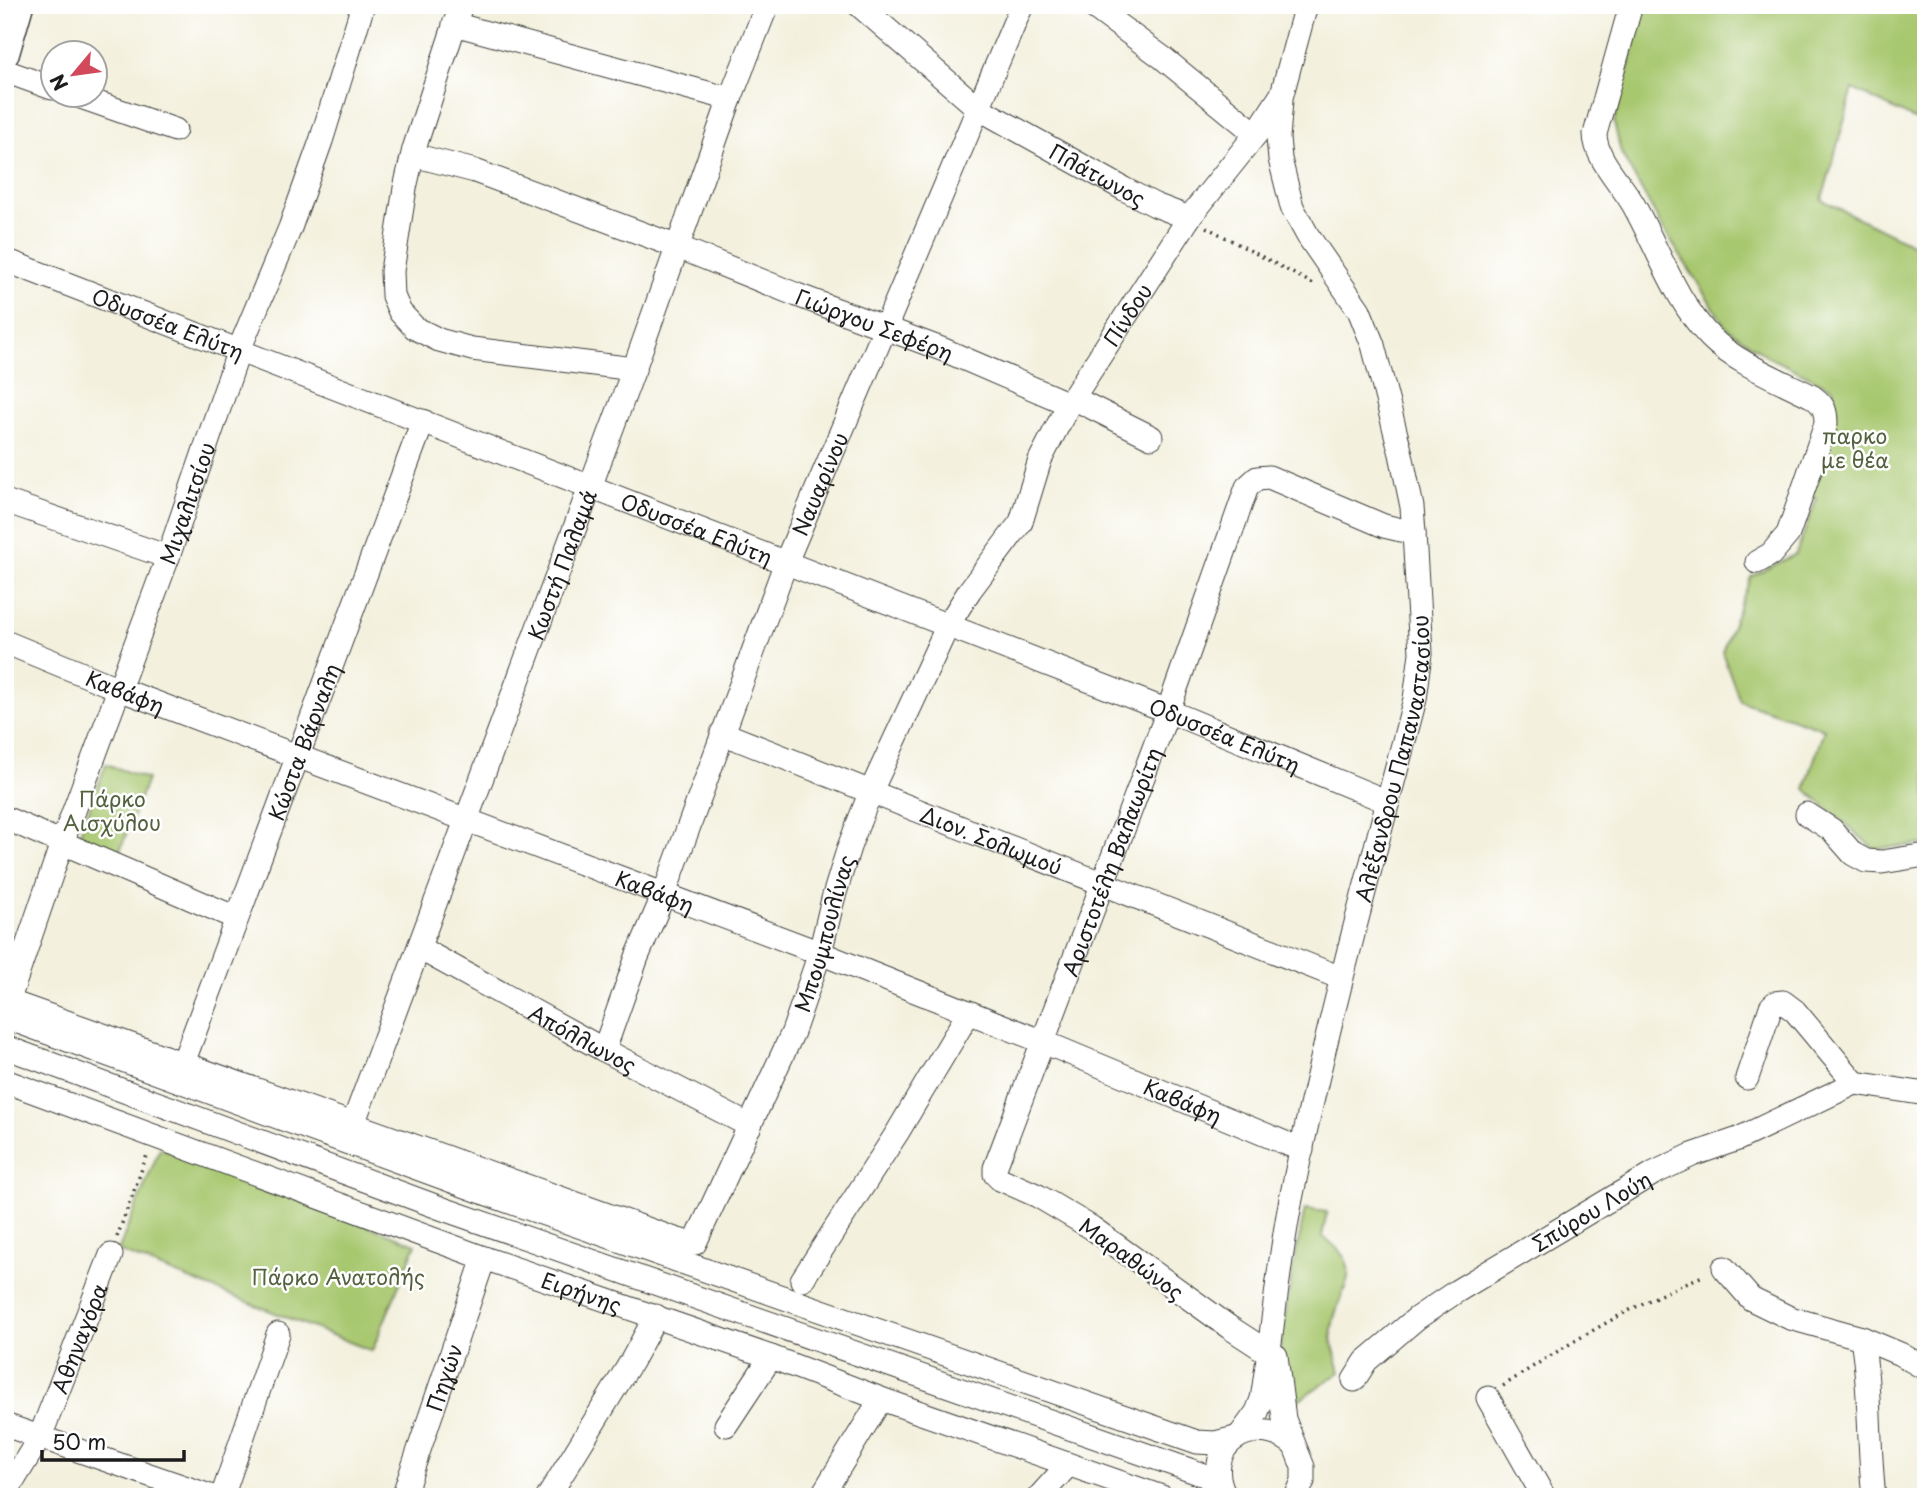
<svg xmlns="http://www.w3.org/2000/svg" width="1931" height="1502" font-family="'Playpen Sans',sans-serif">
  <rect width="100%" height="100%" fill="#fff"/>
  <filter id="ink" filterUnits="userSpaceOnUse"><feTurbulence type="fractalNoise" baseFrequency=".0143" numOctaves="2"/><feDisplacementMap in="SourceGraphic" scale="14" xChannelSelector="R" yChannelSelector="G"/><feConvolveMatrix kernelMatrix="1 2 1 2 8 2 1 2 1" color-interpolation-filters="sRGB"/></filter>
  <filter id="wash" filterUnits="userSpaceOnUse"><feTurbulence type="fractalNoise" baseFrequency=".00686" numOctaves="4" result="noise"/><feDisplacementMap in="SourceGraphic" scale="28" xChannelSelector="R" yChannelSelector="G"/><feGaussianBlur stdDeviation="1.57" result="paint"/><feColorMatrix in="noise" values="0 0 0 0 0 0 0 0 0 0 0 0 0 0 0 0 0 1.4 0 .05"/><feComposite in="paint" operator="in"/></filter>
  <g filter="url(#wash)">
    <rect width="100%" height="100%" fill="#f3f0dd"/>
    <g fill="#a8c870" stroke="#627246" stroke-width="2">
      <polygon points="1645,5 1926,5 1926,125 1853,89 1822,200 1926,251 1926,844 1874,849 1805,789 1824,729 1740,701 1722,652 1751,577 1796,554 1817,498 1810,495 1837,408 1833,388 1770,358 1726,327 1662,227 1621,153 1614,122"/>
      <polygon points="106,764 147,779 118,856 77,841"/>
      <polygon points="160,1148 416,1244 372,1351 118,1251"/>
      <path d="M 1305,1209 L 1327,1212 L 1322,1236 C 1371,1270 1338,1286 1332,1328 C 1330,1342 1337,1358 1340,1372 L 1297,1401 L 1269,1415 L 1292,1273 Z"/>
    </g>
  </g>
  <g filter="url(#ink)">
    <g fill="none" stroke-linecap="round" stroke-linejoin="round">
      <g stroke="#3c3c39" stroke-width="25">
        <g id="minor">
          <polyline points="461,5 414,149 405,188 392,271 393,296 400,312 415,328 439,340 472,349 634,369"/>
          <path id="s1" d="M 859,5 L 978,108 L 1124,189 L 1155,205 L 1189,218"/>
          <polyline points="1091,5 1163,58 1256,134"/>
          <path d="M 1631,5 L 1595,134 C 1595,158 1621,183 1633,204 C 1658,248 1675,301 1711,338 C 1736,363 1782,381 1813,397 C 1824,405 1826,411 1826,424 L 1788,534 L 1771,554 L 1757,562"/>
          <polyline points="454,24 730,99"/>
          <polyline points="5,71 52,88"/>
          <polyline points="72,94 175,130"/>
          <path id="s2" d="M 413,155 L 475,171 L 678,247 L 797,295 L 944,350 L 1069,404"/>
          <path id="s3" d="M 5,260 L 1168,711 L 1388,802"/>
          <polyline points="1073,398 1151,437"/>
          <polyline points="5,501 168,557"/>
          <path id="s4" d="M 5,642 L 119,689 L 820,953 L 1041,1041 L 1302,1150"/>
          <path id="s5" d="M 722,733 L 1341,978"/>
          <polyline points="1807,814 1832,830 1853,854 1866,861 1882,862 1926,855"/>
          <polyline points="5,818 236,918"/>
          <path id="s6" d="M 419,948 L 604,1050 L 750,1126"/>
          <path id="s7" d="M 5,1000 L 675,1239 L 689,1243 L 695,1243 L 793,1032 L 820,953 L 833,899 L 849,847 L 871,791 L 948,625 L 970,590 L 1021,522 L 1040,460 L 1069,404 L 1189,218 L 1256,134 L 1282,94 L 1306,5"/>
          <path id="s8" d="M 8,1002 L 62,843 L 168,557 L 239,350 L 290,228 L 321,141 L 363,5"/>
          <polyline points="5,1017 493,1196 1197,1442 1215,1443 1236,1438"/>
          <polyline points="5,1047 446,1210 1204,1475 1220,1484"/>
          <path id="s9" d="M 604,1050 L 637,957 L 664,894 L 786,562 L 1022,5"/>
          <path id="s10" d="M 183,1063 L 423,421"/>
          <polyline points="1747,1078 1771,1007 1775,1003 1783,1002 1795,1011 1855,1083 1926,1094"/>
          <path id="s11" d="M 5,1081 L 484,1258 L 771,1357 L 881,1399 L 1162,1497"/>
          <path id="s12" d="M 353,1124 L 634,369 L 730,99 L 767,5"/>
          <polyline points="1724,1268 1751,1299 1790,1318 1862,1338 1900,1354 1926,1369"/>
          <polyline points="802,1280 897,1133 969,1012"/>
          <path d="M 1862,1338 C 1871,1391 1868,1444 1874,1497"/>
          <path id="s13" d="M 1269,1353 L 1229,1327 L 1092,1228 L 1038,1196 L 1000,1179 L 995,1174 L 995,1168 L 1168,711 L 1247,487 L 1257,478 L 1269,477 L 1384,526 L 1414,533"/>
          <polyline points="1276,1356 1284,1419 1303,1467 1303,1481 1296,1497"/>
          <path id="s14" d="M 1354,1380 L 1366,1361 L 1417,1318 L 1457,1291 L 1654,1173 L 1692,1155 L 1738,1139 L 1855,1083"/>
          <polyline points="1488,1398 1544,1497"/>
          <polyline points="5,1425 213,1497"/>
          <polyline points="726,1425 771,1357"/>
          <path id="s15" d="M 1241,1434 L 1257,1412 L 1262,1399 C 1273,1331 1278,1262 1292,1194 C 1326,1027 1372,863 1415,699 L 1421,653 L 1414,533 L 1412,507 L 1401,454 L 1373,345 L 1359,310 L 1308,236 L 1292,207 L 1280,159 L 1278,138 L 1281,100"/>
          <path d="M 1224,1493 C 1202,1447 1250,1412 1292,1443"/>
          <path id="s16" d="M 5,1494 L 40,1437 L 111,1255"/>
          <polyline points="222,1497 278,1334"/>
          <path id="s17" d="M 403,1497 L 484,1258"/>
          <polyline points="548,1497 631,1362 656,1316"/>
          <polyline points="821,1497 881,1399"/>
          <polyline points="1039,1497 1068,1465"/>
        </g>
      </g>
      <g stroke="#3c3c39" stroke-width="31">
        <polyline id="major" points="5,53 19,5"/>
      </g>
      <g stroke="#3c3c39" stroke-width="3.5" stroke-dasharray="2 5" stroke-linecap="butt">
        <polyline points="1206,227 1317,286"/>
        <polyline points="117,1237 147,1155"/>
        <path d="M 1503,1386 C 1567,1344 1634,1304 1705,1275"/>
      </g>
      <use href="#minor" stroke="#fff" stroke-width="23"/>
      <use href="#major" stroke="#fff" stroke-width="28"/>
    </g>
  </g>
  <g text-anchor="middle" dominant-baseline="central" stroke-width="5" stroke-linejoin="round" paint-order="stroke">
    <g font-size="21" fill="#1c1c1c" stroke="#fff">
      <text stroke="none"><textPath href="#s1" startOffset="294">Πλάτωνος</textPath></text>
      <text stroke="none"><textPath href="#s7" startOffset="1762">Πίνδου</textPath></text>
      <text stroke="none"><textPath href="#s3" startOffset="175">Οδυσσέα Ελύτη</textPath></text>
      <text stroke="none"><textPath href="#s2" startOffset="492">Γιώργου Σεφέρη</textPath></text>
      <text stroke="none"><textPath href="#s9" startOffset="606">Ναυαρίνου</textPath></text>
      <text stroke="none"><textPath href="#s8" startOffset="530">Μιχαλιτσίου</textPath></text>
      <text stroke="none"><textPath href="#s3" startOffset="742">Οδυσσέα Ελύτη</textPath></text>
      <text stroke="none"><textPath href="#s12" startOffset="597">Κωστή Παλαμά</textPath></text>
      <text stroke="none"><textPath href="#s4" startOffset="130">Καβάφη</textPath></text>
      <text stroke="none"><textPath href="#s3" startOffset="1309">Οδυσσέα Ελύτη</textPath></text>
      <text stroke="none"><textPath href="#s10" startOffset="343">Κώστα Βάρναλη</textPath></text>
      <text stroke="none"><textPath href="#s15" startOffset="696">Αλέξανδρου Παπαναστασίου</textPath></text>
      <text stroke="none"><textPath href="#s5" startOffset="290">Διον. Σολωμού</textPath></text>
      <text stroke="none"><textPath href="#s13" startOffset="662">Αριστοτέλη Βαλαωρίτη</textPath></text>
      <text stroke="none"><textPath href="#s4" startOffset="696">Καβάφη</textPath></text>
      <text stroke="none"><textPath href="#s7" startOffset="1068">Μπουμπουλίνας</textPath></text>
      <text stroke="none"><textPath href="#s6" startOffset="187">Απόλλωνος</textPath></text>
      <text stroke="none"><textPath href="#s4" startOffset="1264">Καβάφη</textPath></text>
      <text stroke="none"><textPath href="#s14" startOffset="294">Σπύρου Λούη</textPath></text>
      <text transform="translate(1132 1258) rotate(36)">Μαραθώνος</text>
      <text stroke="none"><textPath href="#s11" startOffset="614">Ειρήνης</textPath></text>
      <text stroke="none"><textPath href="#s16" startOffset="173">Αθηναγόρα</textPath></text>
      <text stroke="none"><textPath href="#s17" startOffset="126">Πηγών</textPath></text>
    </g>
    <g font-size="21" fill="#54613e" stroke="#fff">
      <text x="1855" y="435">παρκο<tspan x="1855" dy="24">με θέα</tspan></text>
      <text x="112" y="798">Πάρκο<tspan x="112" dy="24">Αισχύλου</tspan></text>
      <text x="338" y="1276">Πάρκο Ανατολής</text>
    </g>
  </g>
  <rect width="1931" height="1502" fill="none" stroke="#fff" stroke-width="28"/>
  <g transform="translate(74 74) rotate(241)"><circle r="33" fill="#ffffff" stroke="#a4a4a4" stroke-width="2"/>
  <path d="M0-5L12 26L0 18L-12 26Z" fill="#d1495b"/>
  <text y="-10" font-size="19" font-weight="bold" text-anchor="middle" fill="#1c1c1c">N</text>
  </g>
  <path d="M42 1450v10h142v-10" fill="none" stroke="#1c1c1c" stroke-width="3.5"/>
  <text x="52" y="1450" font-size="21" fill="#1c1c1c" stroke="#ffffff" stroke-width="5" paint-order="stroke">50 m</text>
</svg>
